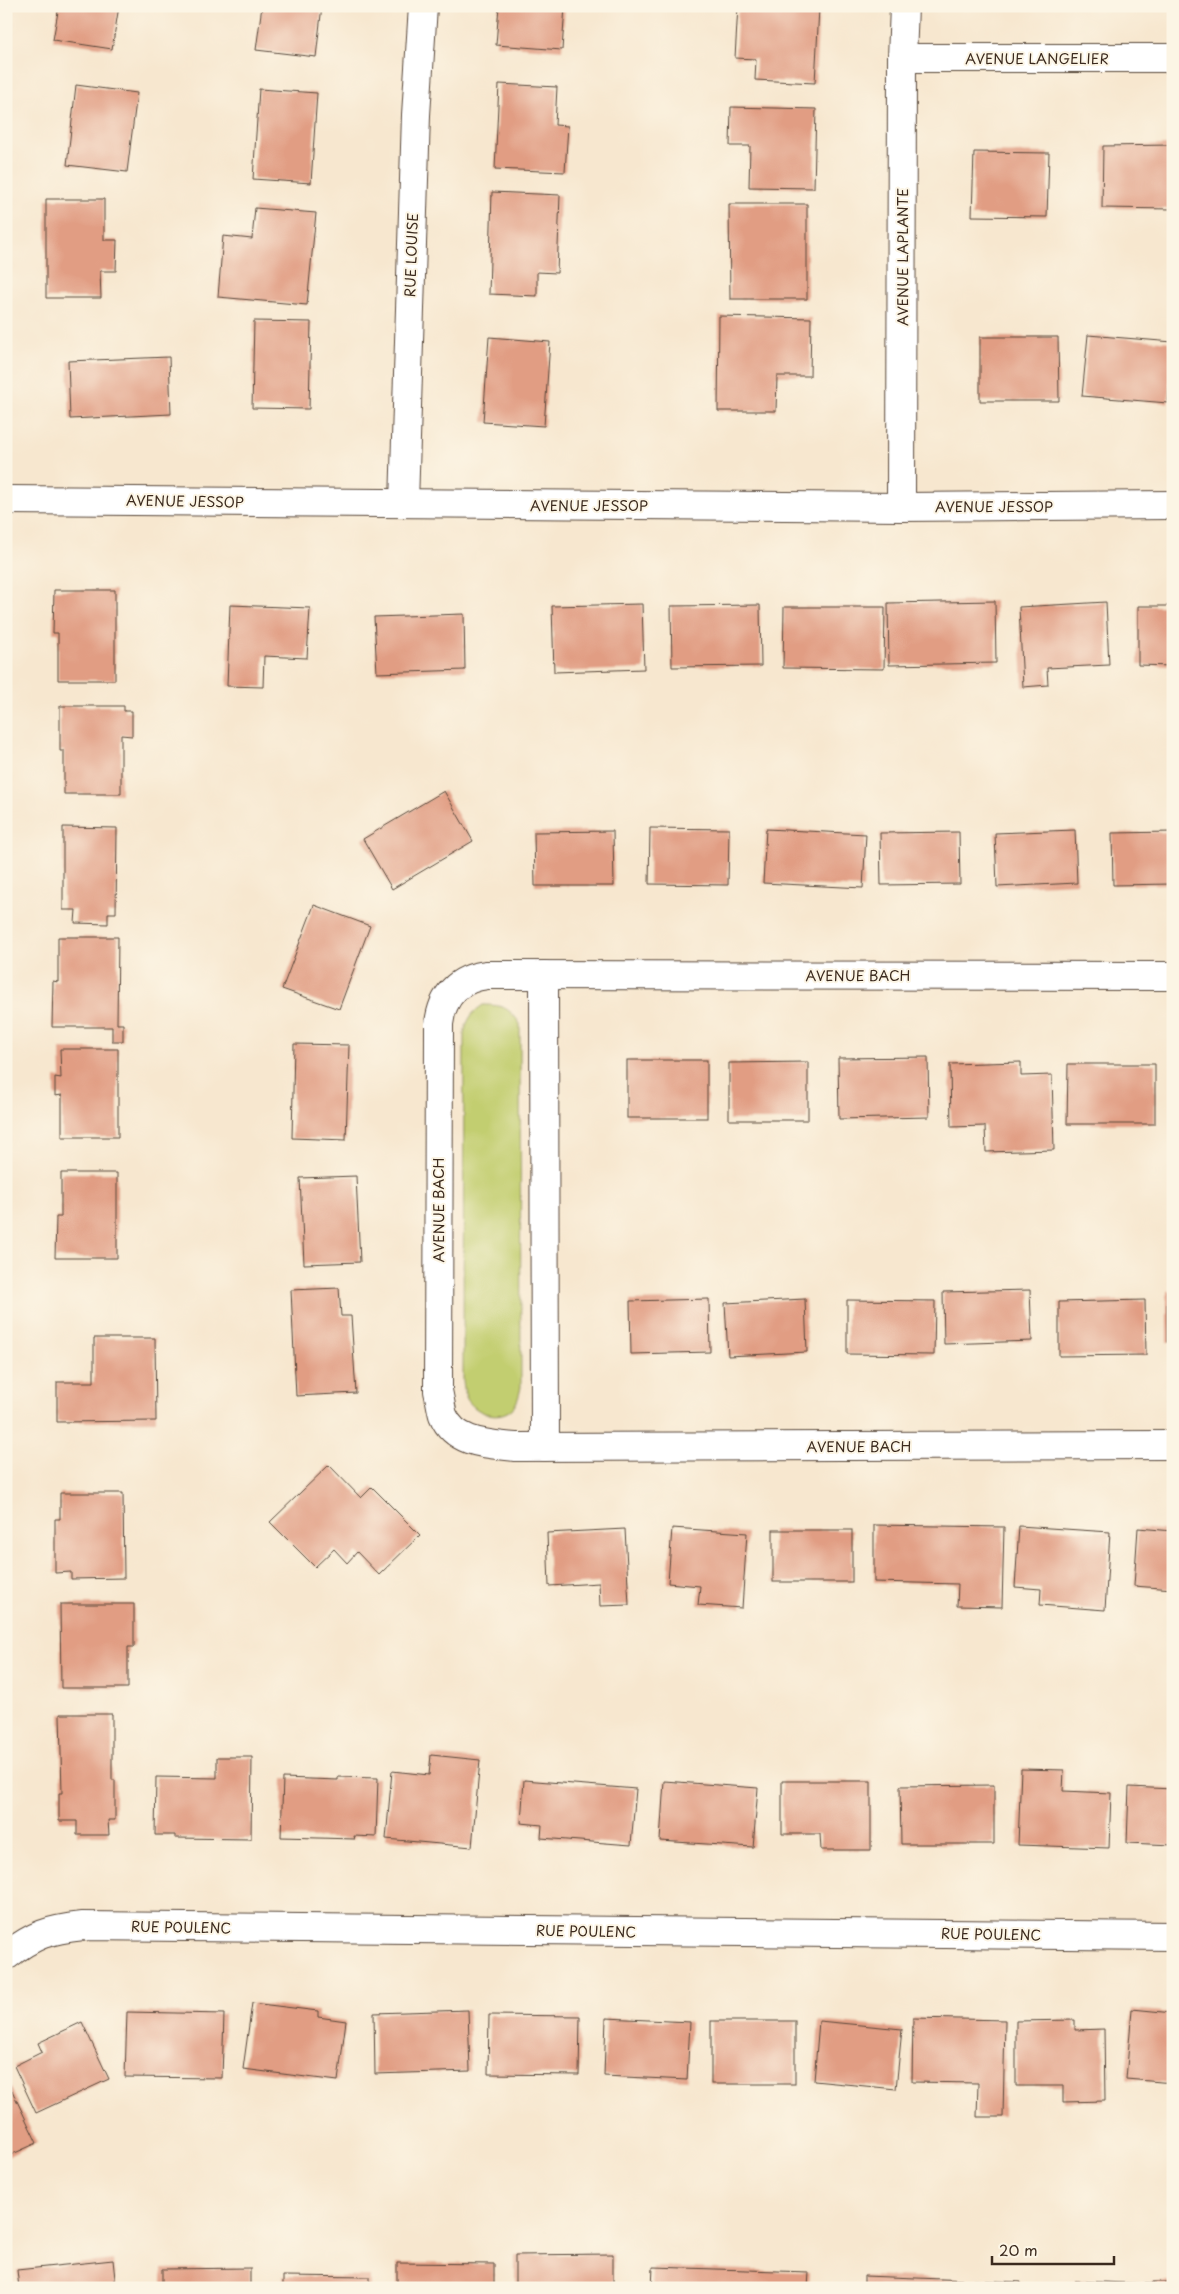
<svg xmlns="http://www.w3.org/2000/svg" width="1179" height="2294" font-family="'Playpen Sans',sans-serif">
  <rect width="100%" height="100%" fill="#fcf5e5"/>
  <filter id="ink" filterUnits="userSpaceOnUse"><feTurbulence type="fractalNoise" baseFrequency=".02" numOctaves="2"/><feDisplacementMap in="SourceGraphic" scale="10" xChannelSelector="R" yChannelSelector="G"/><feConvolveMatrix kernelMatrix="1 2 1 2 8 2 1 2 1" color-interpolation-filters="sRGB"/></filter>
  <filter id="wash" filterUnits="userSpaceOnUse"><feTurbulence type="fractalNoise" baseFrequency=".0096" numOctaves="4" result="noise"/><feDisplacementMap in="SourceGraphic" scale="20" xChannelSelector="R" yChannelSelector="G"/><feGaussianBlur stdDeviation="1.12" result="paint"/><feColorMatrix in="noise" values="0 0 0 0 0 0 0 0 0 0 0 0 0 0 0 0 0 1.4 0 .05"/><feComposite in="paint" operator="in"/></filter>
  <g filter="url(#wash)">
    <rect width="100%" height="100%" fill="#f7e7cf"/>
    <path fill="#c2ce70" stroke="#7e7c47" d="M 483,1005 C 502,1005 509,1007 520,1024 L 521,1387 C 519,1396 517,1406 509,1411 C 495,1420 473,1412 466,1397 C 464,1392 464,1386 463,1381 L 464,1034 C 467,1020 471,1013 483,1005 Z"/>
    <g id="blocks">
      <g fill="#e19d83">
        <polygon points="59,6 119,6 112,49 53,40"/>
        <polygon points="262,6 322,6 316,57 256,50"/>
        <polygon points="499,6 565,6 562,50 496,45"/>
        <polygon points="738,6 819,8 815,83 755,80 756,59 735,58"/>
        <polygon points="499,84 557,87 555,125 568,126 565,172 495,169"/>
        <polygon points="76,85 137,93 127,172 67,165"/>
        <polygon points="259,89 317,93 311,183 253,179"/>
        <polygon points="731,107 816,109 814,188 749,187 750,146 730,146"/>
        <polygon points="1173,145 1173,209 1102,208 1103,146"/>
        <polygon points="974,152 1049,153 1047,217 972,216"/>
        <polygon points="492,192 560,195 557,273 537,272 537,296 489,294"/>
        <polygon points="46,199 104,199 104,240 117,240 116,271 100,271 101,298 46,298"/>
        <polygon points="729,204 807,204 807,299 730,299"/>
        <polygon points="255,208 316,213 307,305 218,297 223,236 252,239"/>
        <polygon points="719,316 811,318 810,376 777,376 776,411 718,411"/>
        <polygon points="254,321 311,322 309,409 252,408"/>
        <polygon points="1088,335 1173,342 1168,403 1082,396"/>
        <polygon points="489,337 550,342 544,426 483,422"/>
        <polygon points="980,337 1058,337 1059,401 980,401"/>
        <polygon points="169,357 171,414 70,419 68,361"/>
        <polygon points="54,590 115,590 115,680 58,680 58,633 53,633"/>
        <polygon points="995,601 996,663 889,665 888,603"/>
        <polygon points="1106,602 1109,665 1047,668 1048,685 1023,687 1019,607"/>
        <polygon points="642,604 644,669 554,672 552,606"/>
        <polygon points="230,605 310,608 307,658 264,656 263,687 227,686"/>
        <polygon points="760,605 761,666 672,667 671,606"/>
        <polygon points="1138,606 1173,606 1173,666 1138,665"/>
        <polygon points="784,607 885,607 884,669 783,668"/>
        <polygon points="464,614 465,670 377,673 374,617"/>
        <polygon points="60,706 124,706 124,711 132,711 132,736 121,735 121,794 64,794 64,751 60,751"/>
        <polygon points="444,791 473,841 392,889 363,839"/>
        <polygon points="63,827 117,828 116,913 108,913 108,924 75,923 76,910 63,910"/>
        <polygon points="650,828 729,829 728,885 649,884"/>
        <polygon points="766,829 866,834 863,888 763,883"/>
        <polygon points="1075,830 1077,883 997,887 995,833"/>
        <polygon points="613,831 614,886 535,886 534,832"/>
        <polygon points="959,832 960,884 881,885 880,833"/>
        <polygon points="1173,832 1173,884 1113,885 1112,833"/>
        <polygon points="314,905 370,926 339,1009 282,989"/>
        <polygon points="58,937 118,937 117,1024 123,1024 123,1041 112,1041 112,1027 52,1027 53,981 58,982"/>
        <polygon points="294,1044 349,1045 346,1140 292,1138"/>
        <polygon points="60,1049 118,1049 118,1137 62,1137 62,1095 55,1096 55,1077 61,1078"/>
        <polygon points="928,1057 929,1117 839,1119 838,1058"/>
        <rect x="627" y="1060" width="80" height="58"/>
        <polygon points="808,1062 808,1120 729,1120 729,1063"/>
        <polygon points="1021,1062 1021,1076 1052,1075 1054,1150 986,1152 985,1126 951,1127 950,1064"/>
        <polygon points="1068,1064 1155,1064 1155,1124 1067,1124"/>
        <polygon points="61,1173 117,1173 117,1258 55,1258 56,1217 61,1217"/>
        <polygon points="356,1176 360,1262 304,1264 300,1178"/>
        <polygon points="339,1288 341,1316 351,1316 356,1393 296,1396 291,1290"/>
        <polygon points="1030,1290 1032,1341 944,1344 943,1292"/>
        <rect x="1167" y="1291" width="6" height="51"/>
        <polygon points="709,1299 710,1352 631,1354 630,1301"/>
        <polygon points="805,1299 807,1352 728,1356 725,1303"/>
        <polygon points="847,1300 935,1301 934,1355 847,1354"/>
        <polygon points="1145,1300 1146,1355 1059,1356 1059,1302"/>
        <polygon points="94,1338 155,1338 156,1421 57,1422 57,1382 94,1382"/>
        <polygon points="329,1465 361,1498 372,1487 420,1535 379,1575 357,1552 347,1563 334,1549 315,1567 270,1522"/>
        <polygon points="60,1493 123,1493 124,1578 71,1579 71,1572 55,1573 55,1519 60,1519"/>
        <polygon points="874,1525 1004,1527 1002,1607 957,1606 958,1584 874,1582"/>
        <polygon points="1019,1526 1110,1532 1105,1610 1040,1605 1041,1589 1015,1587"/>
        <polygon points="672,1528 747,1533 742,1608 698,1605 700,1586 668,1583"/>
        <polygon points="1138,1528 1173,1531 1173,1589 1134,1586"/>
        <polygon points="625,1529 629,1605 600,1606 599,1583 549,1586 547,1533"/>
        <rect x="773" y="1530" width="79" height="52"/>
        <polygon points="60,1604 134,1604 134,1647 128,1647 128,1688 61,1688"/>
        <polygon points="60,1714 112,1714 112,1780 115,1780 115,1820 108,1820 109,1835 77,1835 77,1821 59,1821 59,1793 62,1793"/>
        <polygon points="431,1755 480,1760 472,1847 386,1839 392,1771 429,1775"/>
        <polygon points="217,1757 252,1757 251,1839 175,1838 175,1835 155,1835 156,1777 217,1778"/>
        <polygon points="1021,1769 1064,1770 1063,1791 1111,1793 1109,1848 1018,1845"/>
        <polygon points="338,1777 378,1778 376,1837 354,1836 355,1839 281,1837 283,1778 338,1780"/>
        <polygon points="524,1780 636,1789 631,1845 541,1838 542,1825 521,1823"/>
        <polygon points="664,1781 758,1788 753,1847 660,1841"/>
        <polygon points="782,1781 871,1781 871,1850 821,1850 820,1834 782,1834"/>
        <polygon points="994,1785 994,1844 901,1844 900,1786"/>
        <polygon points="1129,1787 1173,1789 1173,1845 1127,1843"/>
        <polygon points="252,2003 318,2011 318,2017 346,2021 338,2081 243,2069"/>
        <polygon points="1132,2009 1173,2013 1173,2083 1126,2079"/>
        <polygon points="468,2010 470,2071 375,2074 374,2013"/>
        <polygon points="127,2012 224,2014 222,2078 125,2077"/>
        <polygon points="489,2015 580,2016 579,2075 488,2074"/>
        <polygon points="606,2018 690,2022 687,2080 604,2076"/>
        <polygon points="913,2018 1005,2020 1003,2117 977,2117 978,2083 912,2082"/>
        <polygon points="1075,2020 1075,2030 1104,2029 1105,2101 1063,2102 1063,2086 1016,2086 1016,2021"/>
        <rect x="711" y="2021" width="84" height="63"/>
        <polygon points="819,2021 902,2029 896,2089 814,2081"/>
        <polygon points="82,2022 109,2079 36,2113 14,2066 42,2052 38,2043"/>
        <polygon points="6,2078 37,2143 6,2157"/>
        <polygon points="613,2254 613,2288 515,2288 515,2255"/>
        <polygon points="113,2260 116,2288 19,2288 17,2270"/>
        <polygon points="397,2263 494,2264 494,2288 397,2288"/>
        <polygon points="653,2267 809,2272 808,2288 652,2288"/>
        <polygon points="250,2268 250,2288 162,2288 162,2269"/>
        <polygon points="283,2276 370,2277 370,2288 283,2288"/>
        <polygon points="864,2276 1021,2282 1020,2288 864,2288"/>
        <polygon points="1075,2281 1153,2284 1153,2282 1173,2282 1173,2288 1075,2288"/>
      </g>
    </g>
  </g>
  <g filter="url(#ink)">
    <use href="#blocks" fill-opacity="0" stroke="#574639" stroke-width="1"/>
    <g fill="none" stroke-linecap="round" stroke-linejoin="round">
      <g stroke="#574639" stroke-width="30">
        <g id="minor">
          <polyline points="902,58 1173,58"/>
          <polyline points="6,500 901,507 1173,505"/>
          <polyline points="404,503 416,115 423,6"/>
          <polyline points="901,507 902,58 904,6"/>
          <polyline points="544,975 545,1447"/>
          <path d="M 1173,976 L 487,975 C 458,978 442,996 439,1024 L 438,1391 C 440,1399 441,1408 443,1415 C 455,1444 488,1444 515,1447 L 1173,1445"/>
          <path d="M 6,1956 C 35,1934 48,1930 83,1926 L 1173,1936"/>
        </g>
      </g>
      <use href="#minor" stroke="#fff" stroke-width="28"/>
    </g>
  </g>
  <g text-anchor="middle" dominant-baseline="central" stroke-width="4" stroke-linejoin="round" paint-order="stroke">
    <g font-size="14" fill="#3b2a1e" stroke="#fcf5e5">
      <text x="1037" y="58">AVENUE LANGELIER</text>
      <text transform="translate(411 255) rotate(-88)">RUE LOUISE</text>
      <text transform="translate(902 257) rotate(-90)">AVENUE LAPLANTE</text>
      <text transform="translate(185 501) rotate(1)">AVENUE JESSOP</text>
      <text x="589" y="505">AVENUE JESSOP</text>
      <text x="994" y="506">AVENUE JESSOP</text>
      <text x="858" y="975">AVENUE BACH</text>
      <text transform="translate(438 1210) rotate(-90)">AVENUE BACH</text>
      <text x="859" y="1446">AVENUE BACH</text>
      <text transform="translate(181 1927) rotate(1)">RUE POULENC</text>
      <text transform="translate(586 1931) rotate(1)">RUE POULENC</text>
      <text transform="translate(991 1934) rotate(1)">RUE POULENC</text>
    </g>
  </g>
  <rect width="1179" height="2294" fill="none" stroke="#fcf5e5" stroke-width="25"/>
  <path d="M992 2256v8h122v-8" fill="none" stroke="#3b2a1e" stroke-width="2.5"/>
  <text x="999" y="2256" font-size="15" fill="#3b2a1e" stroke="#fcf5e5" stroke-width="4" paint-order="stroke">20 m</text>
</svg>
